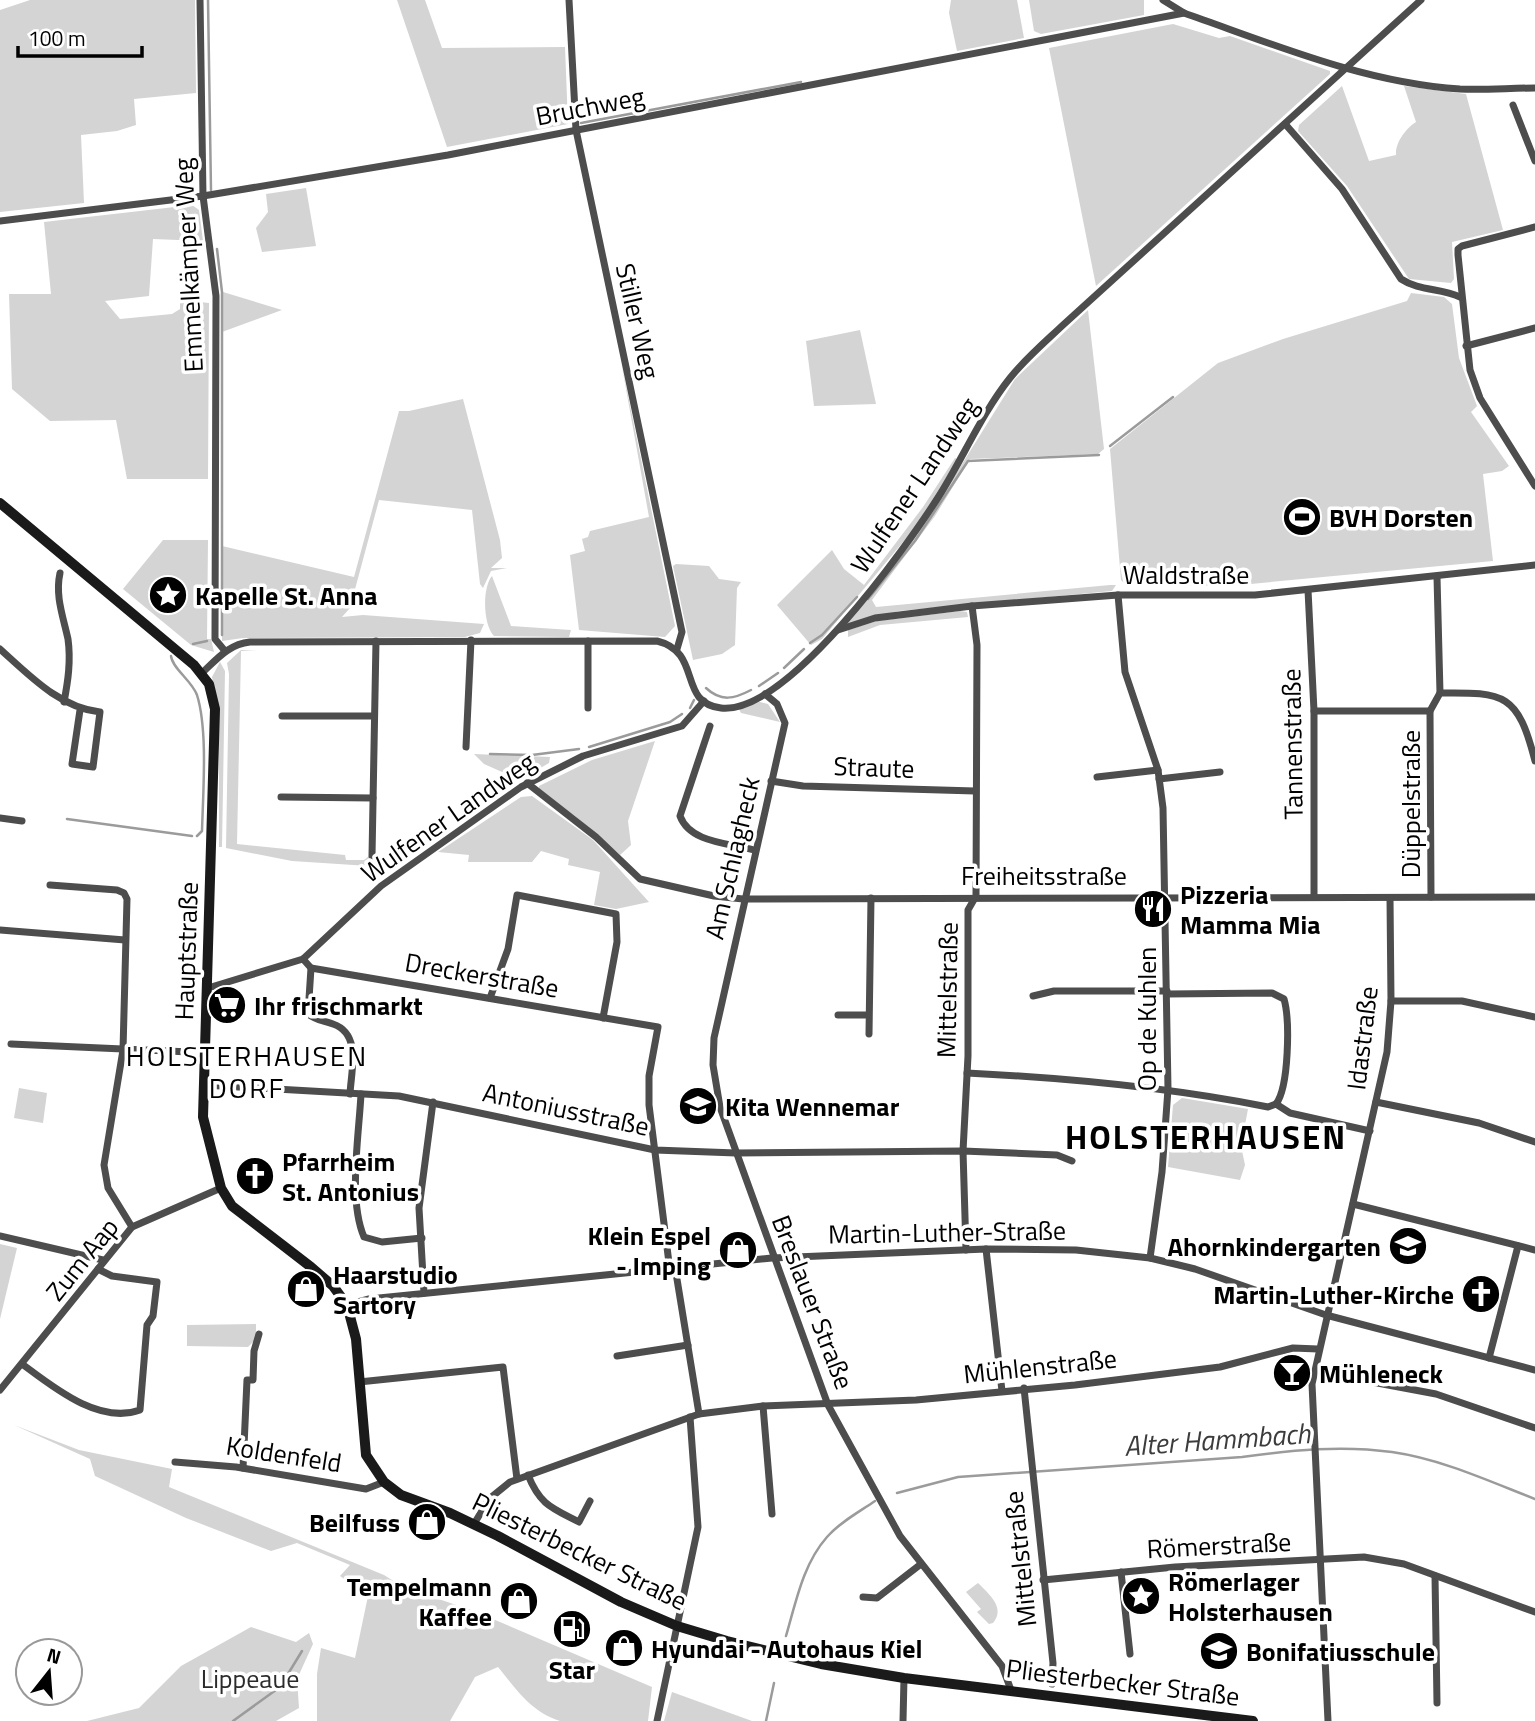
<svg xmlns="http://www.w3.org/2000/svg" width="1535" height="1721" font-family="'Titillium Web',sans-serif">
  <rect width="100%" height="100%" fill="#fff"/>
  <g fill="#d4d4d4">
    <polygon points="30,0 195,0 196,93 134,99 136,125 117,131 81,135 84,203 0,212 0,10"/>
    <polygon points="397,0 425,0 442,48 565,47 568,124 447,147"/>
    <polygon points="951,0 1017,0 1024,38 957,51 949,13"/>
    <polygon points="1029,0 1144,0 1144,15 1041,34 1034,31"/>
    <polygon points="1173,24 1219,38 1230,36 1330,71 1330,74 1096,286 1049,48"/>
    <path d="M 1342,86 L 1369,161 L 1396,155 C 1395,143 1406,128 1416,122 L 1404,86 L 1466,94 L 1503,230 L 1452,242 L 1454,279 L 1451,283 L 1409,279 L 1347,186 L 1298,131 L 1299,125 Z"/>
    <polygon points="306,188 316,246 262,252 256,228 268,212 266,194"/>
    <polygon points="192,205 199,210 203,241 153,239 149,296 105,301 120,319 172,314 180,309 180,300 209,303 208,479 127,479 116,420 50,421 12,389 9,294 51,294 44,222"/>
    <polygon points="223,292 282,310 222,332"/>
    <polygon points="1411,293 1444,297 1452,304 1459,358 1477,406 1471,412 1509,466 1502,471 1483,474 1493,561 1229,586 1125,584 1121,580 1110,449 1218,363 1283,339 1407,301"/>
    <polygon points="1088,310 1104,449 1098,454 970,459 935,516 872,600 876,607 1110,585 1116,585 1112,591 899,611 846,625 939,501 1015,379"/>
    <polygon points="860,330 876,404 814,406 806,341"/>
    <polygon points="621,361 675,626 665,637 579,630 570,555 585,551 582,539 588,537 590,531 649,517"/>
    <polygon points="463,399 500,540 502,558 491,568 507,568 491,571 483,588 480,584 472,510 379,500 350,608 342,617 363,615 484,624 480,633 465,637 243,638 222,641 222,546 354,577 399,411 409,411"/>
    <polygon points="955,458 958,460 913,530 822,639 811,645 777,605 832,550 844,569 864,585 923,507"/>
    <polygon points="163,540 208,540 207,639 211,639 214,652 191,645 123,589"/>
    <polygon points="676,564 709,566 719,579 741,582 737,588 735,645 722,654 693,660 673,566"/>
    <path d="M 492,576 L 511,626 L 571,630 L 569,637 L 494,636 C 483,625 482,588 492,576 Z"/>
    <polygon points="960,611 967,612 968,617 880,625 848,637 848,630 877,621"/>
    <polygon points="241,650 257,650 241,651 237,844 345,855 346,860 364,860 369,856 369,866 292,861 226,848 229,674 227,663"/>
    <polygon points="220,662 225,671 222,847 219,847 219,713 212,677"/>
    <polygon points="756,701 768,704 780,722 741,713 739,709"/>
    <polygon points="655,741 628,821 631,845 620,855 575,816 539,791 539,786 592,760"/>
    <polygon points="474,754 550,757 549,763 520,780 484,764"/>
    <polygon points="532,796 593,840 649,902 616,909 594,905 600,872 568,865 569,859 541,851 532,862 468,862 469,855 438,852 521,797"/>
    <polygon points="19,1088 47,1093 43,1123 14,1118"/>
    <polygon points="1182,1098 1248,1109 1241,1146 1245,1165 1240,1180 1168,1167 1173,1105"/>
    <polygon points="0,1244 17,1248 0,1319"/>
    <polygon points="256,1324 256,1339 248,1347 187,1346 187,1325"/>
    <path d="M 14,1425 L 79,1450 L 172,1469 L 169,1487 L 384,1575 L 403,1587 L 474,1611 L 652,1687 L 648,1721 L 560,1721 C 531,1712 516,1689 498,1667 L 475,1677 L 450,1721 L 317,1721 L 317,1674 L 321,1648 L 355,1658 L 368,1596 L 340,1576 L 350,1565 L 297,1543 L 271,1551 L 186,1518 L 95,1476 L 90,1459 Z"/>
    <path d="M 978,1583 C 989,1594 1006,1608 993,1623 L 989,1624 L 977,1612 L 981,1609 L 966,1592 Z"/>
    <polygon points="251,1627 296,1642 309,1633 313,1644 297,1679 299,1708 276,1721 87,1721 139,1708 181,1666"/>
    <polygon points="672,1692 752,1721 664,1721"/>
  </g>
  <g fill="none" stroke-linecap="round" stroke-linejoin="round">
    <g stroke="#9b9b9b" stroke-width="2.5">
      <polyline points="208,0 211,190"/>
      <polyline points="581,123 801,82"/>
      <polyline points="217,249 222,292 222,635"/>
      <polyline points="1110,446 1173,397"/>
      <polyline points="868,599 915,541 968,461 1099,455"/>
      <polyline points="810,643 822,635 857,597"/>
      <polyline points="193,644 207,641"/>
      <path d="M 171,656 C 172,668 192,681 197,695 C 208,730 203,793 202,831 L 197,836"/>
      <polyline points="784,668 804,649"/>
      <polyline points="759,686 778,673"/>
      <path d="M 706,688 C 721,702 734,699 751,690"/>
      <polyline points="690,708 694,700"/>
      <polyline points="589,747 670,722 682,714"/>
      <polyline points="490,754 532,755 579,749"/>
      <polyline points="67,819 192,836"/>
      <path d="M 897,1493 L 958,1477 L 1242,1457 C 1292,1450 1342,1445 1392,1452 C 1441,1459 1489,1481 1535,1499"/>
      <path d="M 786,1636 C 796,1602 803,1564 827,1537 C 840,1522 859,1512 875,1501"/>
      <polyline points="233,1721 280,1687 302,1651"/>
      <polyline points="766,1721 774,1683"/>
    </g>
    <g stroke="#4d4d4d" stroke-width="7">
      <polyline points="200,0 203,196 216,296 215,639 225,651"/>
      <polyline points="569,0 576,130 682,632 677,649"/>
      <path d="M 1163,0 L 1184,13 C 1273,44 1365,83 1460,89 C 1485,90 1510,88 1535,88"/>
      <polyline points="1513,105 1535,161"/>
      <path d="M 1286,125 L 1342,189 L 1401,279 C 1419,291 1440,288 1460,297"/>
      <polyline points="0,221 203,196 448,155 1184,13"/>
      <polyline points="1535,227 1462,246 1458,249 1458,255 1470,370 1480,398 1535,486"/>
      <polyline points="1466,346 1535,328"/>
      <path d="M 60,573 C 55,596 63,616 68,639 C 71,661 68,681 64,702"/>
      <polyline points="1437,577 1440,693"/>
      <polyline points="1308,590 1314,711 1314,897"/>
      <polyline points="1118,595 1125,672 1158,770 1163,808 1168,1089 1162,1172 1150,1258"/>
      <polyline points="838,630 875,618 972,606 1118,595 1255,595 1535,565"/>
      <path d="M 0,649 C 29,675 60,708 100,712 L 93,767 L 72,764 L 80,710"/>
      <path d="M 202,673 C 217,659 229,644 250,642 L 657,641 C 703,652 677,703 721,708 C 787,715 906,548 939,496 C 963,458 982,413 1010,378 C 1025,359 1045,342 1063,325 L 1421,0"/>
      <polyline points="765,694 777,704 785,723 714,1038 713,1065 720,1107 828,1405 900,1536 1002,1666 1011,1690"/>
      <polyline points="588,708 588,641"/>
      <polyline points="1314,711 1430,711"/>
      <polyline points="282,716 373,716"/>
      <path d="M 710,726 L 680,816 C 690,843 729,843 754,850"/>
      <polyline points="466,747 471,640"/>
      <polyline points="1097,777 1158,770"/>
      <polyline points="1159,779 1220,772"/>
      <polyline points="771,781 803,786 975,791"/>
      <polyline points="527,783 596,837 640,879 714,896 743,899 1535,897"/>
      <polyline points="281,797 373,798"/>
      <polyline points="0,818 22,821"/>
      <polyline points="372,856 376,641"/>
      <polyline points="50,885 117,890 124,893 127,899 123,1050 104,1165 108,1188 132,1227"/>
      <path d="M 1431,897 L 1430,711 L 1440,693 C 1505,692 1518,694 1535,761"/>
      <polyline points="0,930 125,940"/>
      <polyline points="303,959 311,968 658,1027 649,1076 649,1105 669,1263 676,1273 699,1414"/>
      <path d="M 311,968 L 308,1014 C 317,1021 323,1020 333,1024 C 362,1034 351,1071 350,1094"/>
      <polyline points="208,988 303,959 381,886 521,787 583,756 682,726 704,701"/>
      <path d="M 1167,994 L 1272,993 L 1284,999 C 1290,1020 1289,1087 1276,1104"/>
      <polyline points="1033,996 1054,991 1167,991"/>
      <polyline points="490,998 508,949 517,895 616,914 617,942 603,1018"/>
      <polyline points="1391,1001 1462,1001 1535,1017"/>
      <polyline points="838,1015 868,1015"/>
      <polyline points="869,1034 871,898"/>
      <polyline points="11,1044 190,1052"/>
      <path d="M 967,1073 C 1068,1078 1168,1087 1268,1107 L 1276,1104 L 1290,1113 L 1370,1131"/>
      <polyline points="203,1085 399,1096 655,1150 736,1153 963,1151 1057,1155 1072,1161"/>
      <path d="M 361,1094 C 359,1135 348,1200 364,1237 L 382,1242 L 422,1238"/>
      <polyline points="1376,1102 1479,1123 1535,1142"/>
      <polyline points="1353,1204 1535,1250"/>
      <polyline points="0,1236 103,1260"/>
      <polyline points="986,1249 1002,1391"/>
      <polyline points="966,1250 963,1151 968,1056 968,910 976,896 977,645 972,606"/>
      <polyline points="424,1293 419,1208 433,1102"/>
      <polyline points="347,1305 369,1299 772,1258 986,1249 1076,1250 1150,1258 1195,1269 1326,1315 1535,1370"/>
      <polyline points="617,1356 688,1345"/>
      <polyline points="1489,1358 1518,1246"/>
      <path d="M 22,1364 C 53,1387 99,1425 140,1410 L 147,1325 L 153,1316 L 157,1282 L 112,1276 L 98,1269"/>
      <polyline points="359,1382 503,1367 517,1479"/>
      <polyline points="1372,1382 1436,1394 1535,1428"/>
      <polyline points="1024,1388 1053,1663 1052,1684"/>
      <polyline points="0,1390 132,1227 221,1188"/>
      <polyline points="763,1406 772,1514"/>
      <polyline points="175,1462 236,1467 366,1489 384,1482"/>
      <polyline points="243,1468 247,1380 253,1380 254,1351 259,1334"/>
      <path d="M 528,1475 C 540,1505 552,1508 579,1522 L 590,1501"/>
      <polyline points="474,1524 489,1499 510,1482 699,1414 763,1406 916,1400 1075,1385 1220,1367 1293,1348 1318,1349"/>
      <polyline points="1121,1572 1130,1654"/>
      <polyline points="1435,1576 1437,1703"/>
      <polyline points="1043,1580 1175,1567 1364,1557 1404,1564 1535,1612"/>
      <polyline points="863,1597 877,1598 921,1564"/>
      <polyline points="657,1721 698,1527 690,1417"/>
      <polyline points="903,1721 904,1678"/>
      <polyline points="1328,1721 1312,1384 1387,1052 1391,1001 1390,898"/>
    </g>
    <polyline stroke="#1a1a1a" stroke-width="10" points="0,503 194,665 209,684 215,709 203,1117 221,1188 232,1206 311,1267 333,1286 347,1305 356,1339 366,1455 384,1482 401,1495 450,1513 498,1536 621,1602 677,1626 727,1641 821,1664 904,1678 1253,1721"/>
  </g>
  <defs>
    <g id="stadium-disc" transform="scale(2.0125)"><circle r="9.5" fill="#000" stroke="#fff"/><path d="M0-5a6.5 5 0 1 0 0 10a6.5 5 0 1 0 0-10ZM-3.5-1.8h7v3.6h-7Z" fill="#fff"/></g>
    <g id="sight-disc" transform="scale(2.0125)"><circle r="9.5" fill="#000" stroke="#fff"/><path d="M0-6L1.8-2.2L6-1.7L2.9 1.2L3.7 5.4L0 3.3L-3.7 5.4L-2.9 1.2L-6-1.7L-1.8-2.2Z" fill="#fff"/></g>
    <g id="restaurant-disc" transform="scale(2.0125)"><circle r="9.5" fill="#000" stroke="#fff"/><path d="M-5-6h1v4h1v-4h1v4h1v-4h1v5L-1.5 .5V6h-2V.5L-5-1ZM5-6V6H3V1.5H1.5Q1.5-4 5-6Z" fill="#fff"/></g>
    <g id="supermarket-disc" transform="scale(2.0125)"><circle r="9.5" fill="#000" stroke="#fff"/><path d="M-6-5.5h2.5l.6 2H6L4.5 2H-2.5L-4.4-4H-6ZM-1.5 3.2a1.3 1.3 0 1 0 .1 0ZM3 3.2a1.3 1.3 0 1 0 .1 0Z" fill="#fff"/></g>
    <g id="school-disc" transform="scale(2.0125)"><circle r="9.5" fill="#000" stroke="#fff"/><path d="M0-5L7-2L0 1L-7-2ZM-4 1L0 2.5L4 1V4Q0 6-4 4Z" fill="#fff"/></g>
    <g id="church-disc" transform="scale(2.0125)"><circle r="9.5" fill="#000" stroke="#fff"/><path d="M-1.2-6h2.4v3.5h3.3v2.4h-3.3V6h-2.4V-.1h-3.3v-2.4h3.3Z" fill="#fff"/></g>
    <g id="shop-disc" transform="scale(2.0125)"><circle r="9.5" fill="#000" stroke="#fff"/><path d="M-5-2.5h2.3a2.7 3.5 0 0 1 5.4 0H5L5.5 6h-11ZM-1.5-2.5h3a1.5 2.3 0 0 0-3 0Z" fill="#fff"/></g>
    <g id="bar-disc" transform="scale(2.0125)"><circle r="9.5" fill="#000" stroke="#fff"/><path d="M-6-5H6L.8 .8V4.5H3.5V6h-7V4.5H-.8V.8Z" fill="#fff"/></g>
    <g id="fuel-disc" transform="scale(2.0125)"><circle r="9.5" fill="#000" stroke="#fff"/><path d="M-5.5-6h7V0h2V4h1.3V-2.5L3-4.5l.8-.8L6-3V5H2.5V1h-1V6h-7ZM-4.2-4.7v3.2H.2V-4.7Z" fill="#fff"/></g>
  </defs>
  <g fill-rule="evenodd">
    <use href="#stadium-disc" x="1302" y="517"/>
    <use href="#sight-disc" x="168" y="595"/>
    <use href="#restaurant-disc" x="1153" y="909"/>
    <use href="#supermarket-disc" x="227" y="1005"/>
    <use href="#school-disc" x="698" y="1106"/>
    <use href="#church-disc" x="255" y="1176"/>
    <use href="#school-disc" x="1408" y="1246"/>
    <use href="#shop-disc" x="738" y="1250"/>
    <use href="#shop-disc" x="306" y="1289"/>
    <use href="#church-disc" x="1481" y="1294"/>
    <use href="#bar-disc" x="1292" y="1373"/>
    <use href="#shop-disc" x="427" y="1522"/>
    <use href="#sight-disc" x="1141" y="1596"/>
    <use href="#shop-disc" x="519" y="1601"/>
    <use href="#fuel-disc" x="572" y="1629"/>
    <use href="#shop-disc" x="624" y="1648"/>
    <use href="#school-disc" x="1219" y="1651"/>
  </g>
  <g text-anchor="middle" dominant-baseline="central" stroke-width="7" stroke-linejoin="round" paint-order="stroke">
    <g font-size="26" fill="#000" stroke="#fff">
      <text transform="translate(590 106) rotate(-11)">Bruchweg</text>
      <text transform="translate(188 265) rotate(-93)">Emmelkämper Weg</text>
      <text transform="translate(638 321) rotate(77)">Stiller Weg</text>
      <text transform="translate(914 485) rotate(-56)">Wulfener Landweg</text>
      <text x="1186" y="574">Waldstraße</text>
      <text transform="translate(1292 744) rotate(-91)">Tannenstraße</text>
      <text transform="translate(874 767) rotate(2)">Straute</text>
      <text transform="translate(1410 804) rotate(-90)">Düppelstraße</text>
      <text transform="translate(448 817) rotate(-35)">Wulfener Landweg</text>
      <text transform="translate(732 858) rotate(-77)">Am Schlagheck</text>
      <text x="1044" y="875">Freiheitsstraße</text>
      <text transform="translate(186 951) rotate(-88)">Hauptstraße</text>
      <text transform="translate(482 975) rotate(10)">Dreckerstraße</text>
      <text transform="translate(947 990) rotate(-89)">Mittelstraße</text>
      <text transform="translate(1146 1019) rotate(-90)">Op de Kuhlen</text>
      <text transform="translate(1362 1038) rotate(-83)">Idastraße</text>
      <text transform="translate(566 1109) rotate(12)">Antoniusstraße</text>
      <text transform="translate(947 1232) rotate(-1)">Martin-Luther-Straße</text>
      <text transform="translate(82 1259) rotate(-51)">Zum Aap</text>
      <text transform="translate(813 1302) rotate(69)">Breslauer Straße</text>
      <text transform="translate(1040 1366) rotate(-6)">Mühlenstraße</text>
      <text transform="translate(284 1454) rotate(9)">Koldenfeld</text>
      <text transform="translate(1219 1545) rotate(-3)">Römerstraße</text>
      <text transform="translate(580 1551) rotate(26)">Pliesterbecker Straße</text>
      <text transform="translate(1020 1559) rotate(-96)">Mittelstraße</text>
      <text transform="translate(1123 1682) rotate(7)">Pliesterbecker Straße</text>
    </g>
    <g font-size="26" font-weight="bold" fill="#000" stroke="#fff" text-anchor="start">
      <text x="1329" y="517">BVH Dorsten</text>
      <text x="195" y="595">Kapelle St. Anna</text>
      <text x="1180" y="894">Pizzeria<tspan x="1180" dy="30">Mamma Mia</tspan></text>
      <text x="254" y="1005">Ihr frischmarkt</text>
      <text x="725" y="1106">Kita Wennemar</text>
      <text x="282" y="1161">Pfarrheim<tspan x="282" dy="30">St. Antonius</tspan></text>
      <text x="711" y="1235" text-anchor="end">Klein Espel<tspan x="711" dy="30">- Imping</tspan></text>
      <text x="1381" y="1246" text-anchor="end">Ahornkindergarten</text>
      <text x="333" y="1274">Haarstudio<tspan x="333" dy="30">Sartory</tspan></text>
      <text x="1454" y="1294" text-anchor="end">Martin-Luther-Kirche</text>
      <text x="1319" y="1373">Mühleneck</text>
      <text x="400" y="1522" text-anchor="end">Beilfuss</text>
      <text x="1168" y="1581">Römerlager<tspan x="1168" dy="30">Holsterhausen</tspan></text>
      <text x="492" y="1586" text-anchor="end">Tempelmann<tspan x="492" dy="30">Kaffee</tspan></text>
      <text x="651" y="1648">Hyundai - Autohaus Kiel</text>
      <text x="1246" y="1651">Bonifatiusschule</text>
      <text x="572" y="1669" text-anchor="middle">Star</text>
    </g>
    <g font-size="26" fill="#2b2b2b" stroke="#fff">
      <text x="250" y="1678">Lippeaue</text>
    </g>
    <g font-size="28" letter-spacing="2" fill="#000" stroke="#fff">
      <text x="247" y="1055">HOLSTERHAUSEN<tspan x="247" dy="32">DORF</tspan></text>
    </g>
    <g font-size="28" font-style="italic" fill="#3c3c3c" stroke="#fff">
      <text transform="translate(1217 1439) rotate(-4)">Alter Hammbach</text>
    </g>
    <g font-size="33" font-weight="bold" letter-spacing="2" fill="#000" stroke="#fff">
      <text x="1206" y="1137">HOLSTERHAUSEN</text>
    </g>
  </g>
  <g transform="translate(49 1672) rotate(17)"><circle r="33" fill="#ffffff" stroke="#999999" stroke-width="2"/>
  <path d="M0-5L12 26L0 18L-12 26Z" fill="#000000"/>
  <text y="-10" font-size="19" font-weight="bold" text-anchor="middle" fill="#000000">N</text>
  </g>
  <path d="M18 46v10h124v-10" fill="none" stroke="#000000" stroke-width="3.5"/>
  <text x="28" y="46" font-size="21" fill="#000000" stroke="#ffffff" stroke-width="5" paint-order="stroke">100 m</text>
</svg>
